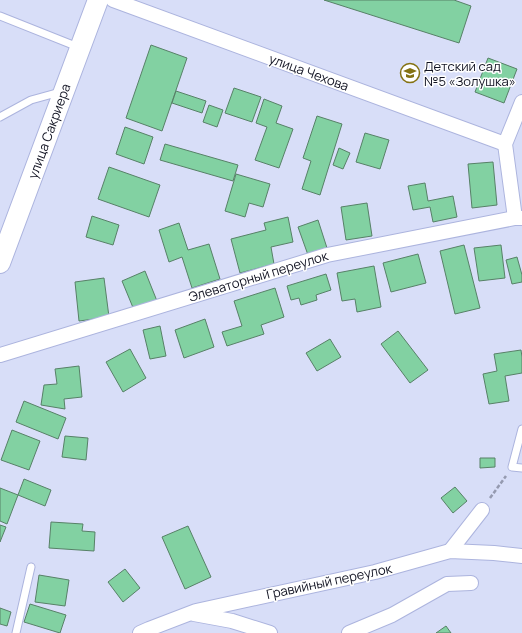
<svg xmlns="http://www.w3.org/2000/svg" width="522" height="633" font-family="Manrope,sans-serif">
  <rect width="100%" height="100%" fill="#d8def8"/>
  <g fill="#82d1a2" stroke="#578167">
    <polygon points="324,0 454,0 471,6 459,43"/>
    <polygon points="151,45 187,58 162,131 126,118"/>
    <polygon points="488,58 517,69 504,103 475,92"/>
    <polygon points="234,88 261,97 252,122 225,113"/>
    <polygon points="176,91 206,101 202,113 172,103"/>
    <polygon points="264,99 282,106 276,123 293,129 279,168 255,160 267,127 256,123"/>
    <polygon points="209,105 223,110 217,127 203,122"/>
    <polygon points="317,116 342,124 320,195 302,189 311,161 303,158"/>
    <polygon points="125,127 153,137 144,164 116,154"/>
    <polygon points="365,133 389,140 380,169 356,162"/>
    <polygon points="165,144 238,165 233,181 160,160"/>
    <polygon points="339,148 350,153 343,169 333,165"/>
    <polygon points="493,162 497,205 472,208 468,164"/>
    <polygon points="109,167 160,185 149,217 98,199"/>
    <polygon points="236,174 270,184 263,207 249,203 245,217 225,211"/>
    <polygon points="425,183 428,201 453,196 457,217 433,222 430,207 413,210 408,186"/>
    <polygon points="367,203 372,236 346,240 341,207"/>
    <polygon points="92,216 119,225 113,245 86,237"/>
    <polygon points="288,217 293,242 271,247 274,264 240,273 231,239 266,230 264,223"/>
    <polygon points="318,220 327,248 308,255 298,227"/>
    <polygon points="179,223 188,250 209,244 220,279 192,288 182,257 169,262 159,230"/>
    <polygon points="464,245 480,308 455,314 440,251"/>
    <polygon points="501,245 505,278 479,281 474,248"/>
    <polygon points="418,254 426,283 391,292 383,263"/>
    <polygon points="517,257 522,275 522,282 512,284 506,260"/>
    <polygon points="374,266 381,307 357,312 355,299 342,301 337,273"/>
    <polygon points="145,271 157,301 134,310 122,281"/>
    <polygon points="326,274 331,290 316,295 317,300 301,305 299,298 291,300 287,286"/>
    <polygon points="104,278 109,317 79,321 75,282"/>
    <polygon points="275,288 284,317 261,325 264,334 227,346 222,332 242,326 234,301"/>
    <polygon points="205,319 214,347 184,358 175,330"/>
    <polygon points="160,326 166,356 150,359 143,330"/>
    <polygon points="398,331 428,370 410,383 381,344"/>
    <polygon points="330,339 341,357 317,371 306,353"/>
    <polygon points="130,349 146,378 123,392 106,362"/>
    <polygon points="521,350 522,357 522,373 505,376 509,401 489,404 483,374 497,371 494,354"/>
    <polygon points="79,366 82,397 64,399 65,409 41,405 44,385 57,384 55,369"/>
    <polygon points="24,401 66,418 58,439 16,422"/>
    <polygon points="12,430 40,441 29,470 1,460"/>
    <polygon points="65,436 88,438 86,460 62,457"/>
    <polygon points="480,458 495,458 495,467 480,468"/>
    <polygon points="24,479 51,490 45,506 18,495"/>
    <polygon points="455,487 467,501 453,513 441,498"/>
    <polygon points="0,488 18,495 7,524 0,521"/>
    <polygon points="51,522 83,524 82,531 95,532 94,551 49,548"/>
    <polygon points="0,525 6,527 0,542"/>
    <polygon points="188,526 211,577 185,589 162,537"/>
    <polygon points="125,569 140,588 123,602 108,582"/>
    <polygon points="39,575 69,580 65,606 35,602"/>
    <polygon points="30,604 66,615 60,633 24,622"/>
    <polygon points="0,608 11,612 7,626 0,624"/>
    <polygon points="446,626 451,633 436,633"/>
  </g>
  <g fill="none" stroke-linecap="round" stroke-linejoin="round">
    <g stroke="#acb4de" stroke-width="9">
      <g id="lane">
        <polyline points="0,16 78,47"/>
        <polyline points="0,117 31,100 60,92"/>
        <polyline points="522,429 512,467 522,468"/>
        <polyline points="16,633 31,567"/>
      </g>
    </g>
    <g stroke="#acb4de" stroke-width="16">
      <g id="street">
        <polyline points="113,0 505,144"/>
        <polyline points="515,218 505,144 522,102"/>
        <polyline points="0,355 327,255 515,218 522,218"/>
        <polyline points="450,551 482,510"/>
        <polyline points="194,614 232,621 270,633"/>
        <polyline points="140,633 149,629 196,611 375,572 450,551 494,553 522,556"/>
        <polyline points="349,633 392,615 447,584 471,583"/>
      </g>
    </g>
    <g stroke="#acb4de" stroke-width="22">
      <polyline id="secondary" points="0,263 98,0"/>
    </g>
    <polyline stroke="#959ab0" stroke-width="2.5" stroke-dasharray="4 2" stroke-linecap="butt" points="490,498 506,476"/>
    <use href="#lane" stroke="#fff" stroke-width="7"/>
    <use href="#street" stroke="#fff" stroke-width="14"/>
    <use href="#secondary" stroke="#fff" stroke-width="20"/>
  </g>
  <defs>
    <g id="school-ring" transform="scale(1)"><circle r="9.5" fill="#fff" stroke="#847213" stroke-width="1.5"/><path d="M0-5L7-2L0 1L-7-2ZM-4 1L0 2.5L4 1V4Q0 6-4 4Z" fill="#847213"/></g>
  </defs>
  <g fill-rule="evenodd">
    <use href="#school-ring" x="410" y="73"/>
  </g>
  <g text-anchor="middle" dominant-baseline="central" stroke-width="3" stroke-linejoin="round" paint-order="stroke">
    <g font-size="13" fill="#111322" stroke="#fff" text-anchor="start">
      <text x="424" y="66">Детский сад<tspan x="424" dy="15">№5 «Золушка»</tspan></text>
    </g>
    <g font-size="13" fill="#111322" stroke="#fff">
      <text transform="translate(309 72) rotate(20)">улица Чехова</text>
      <text transform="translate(49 131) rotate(-70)">улица Сакриера</text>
      <text transform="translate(258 276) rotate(-17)">Элеваторный переулок</text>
      <text transform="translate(329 581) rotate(-12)">Гравийный переулок</text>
    </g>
  </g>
</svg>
